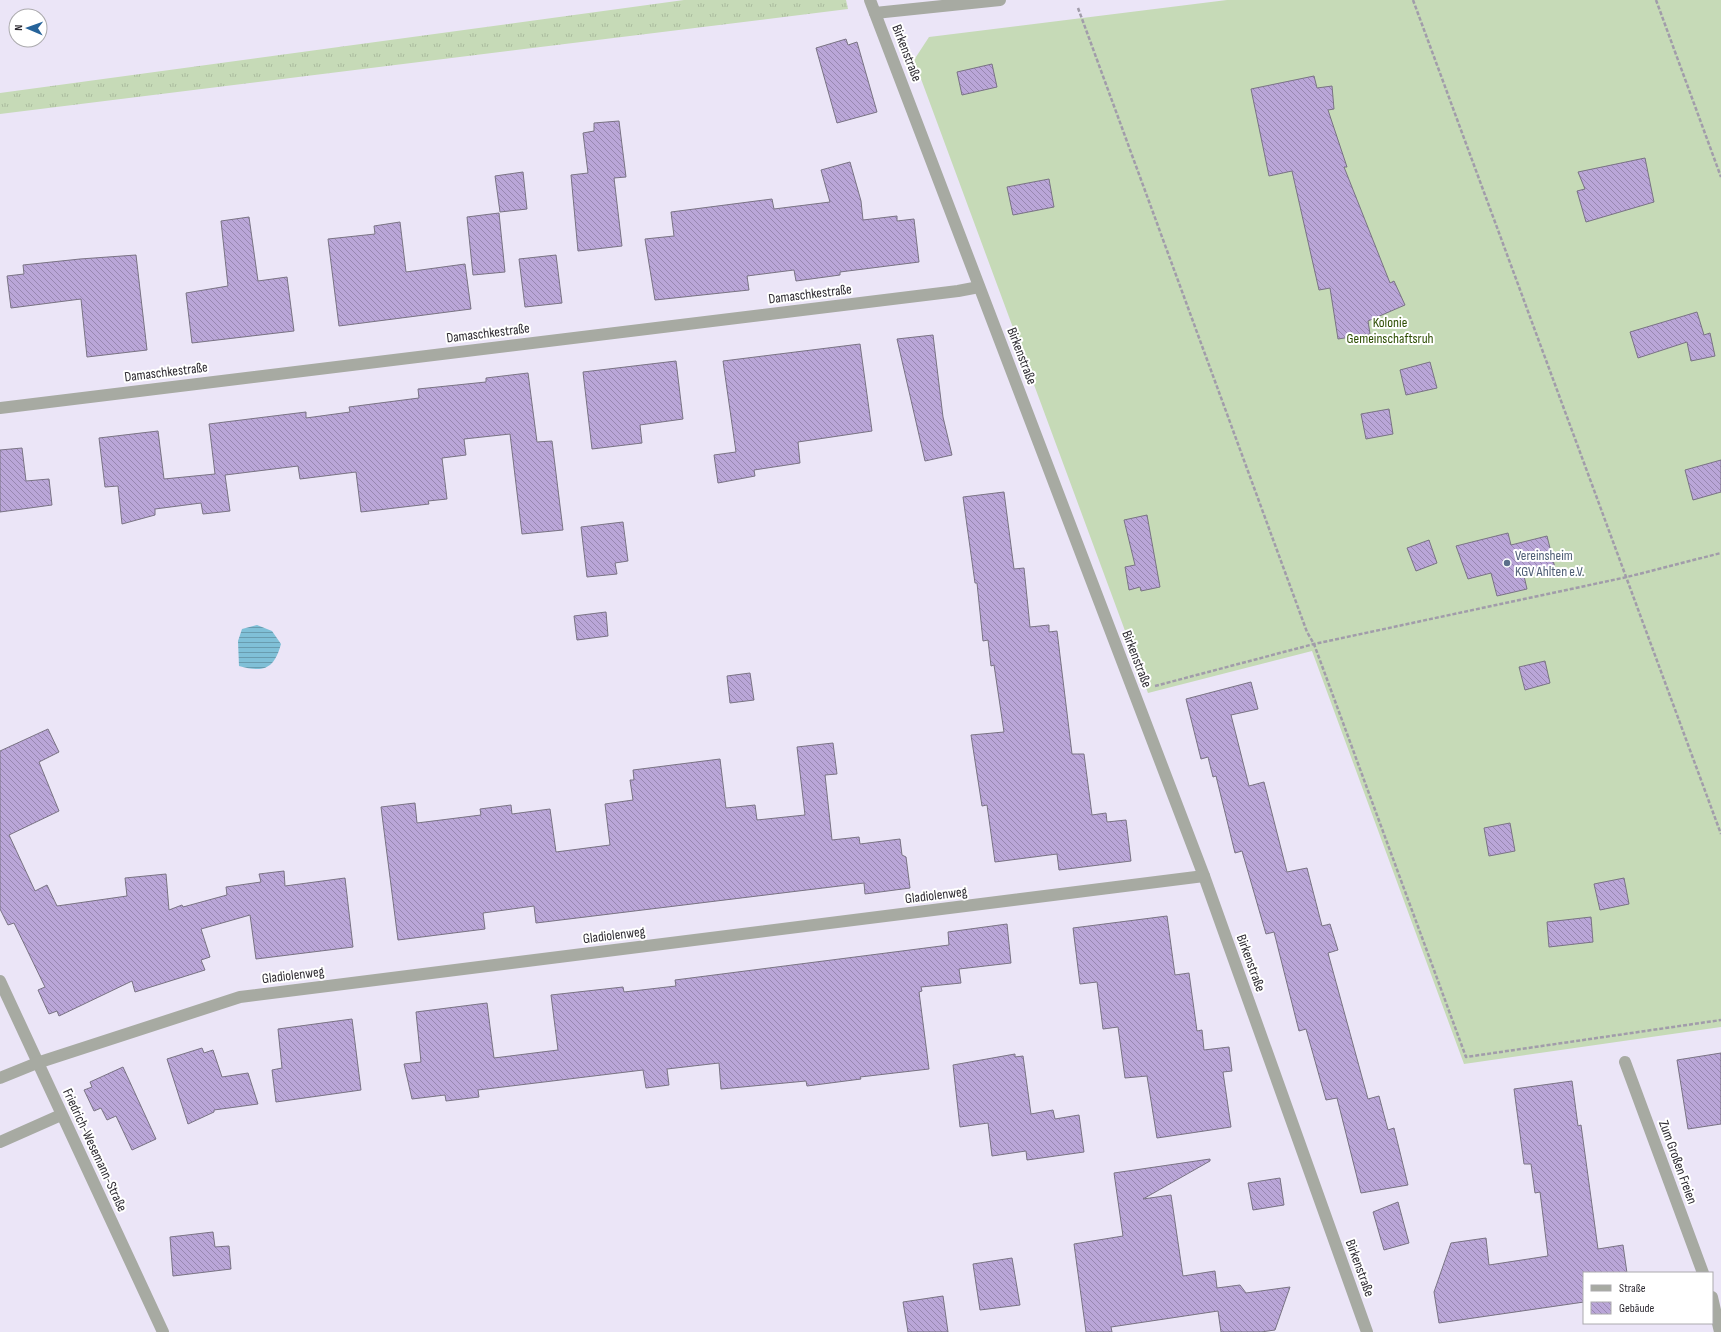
<svg xmlns="http://www.w3.org/2000/svg" width="1721" height="1332" font-family="'Sofia Sans Condensed',sans-serif">
  <defs>
    <pattern id="grass-tufts" width="24" height="20" patternUnits="userSpaceOnUse"><rect width="24" height="20" fill="#c6dab7"/><path d="M3 7l-1-3M5 7V3M7 7l1-3M15 17l-1-3M17 17v-4M19 17l1-3" fill="none" stroke="#aabb9e"/></pattern>
    <pattern id="water-rules" width="6" height="5" patternUnits="userSpaceOnUse"><rect width="6" height="5" fill="#80c0d7"/><path d="M0 2.5h6" fill="none" stroke="#699caf"/></pattern>
    <pattern id="building-back-hatch" width="6" height="6" patternUnits="userSpaceOnUse"><rect width="6" height="6" fill="#baa6d8"/><path d="M-1 5l2 2M0 0l6 6M5-1l2 2" fill="none" stroke="#9887b0"/></pattern>
  </defs>
  <rect width="100%" height="100%" fill="#ebe5f7"/>
  <polygon fill="url(#grass-tufts)" points="684,0 846,0 848,9 0,114 0,93"/>
  <polygon fill="#c6dab7" points="1227,0 1721,0 1721,1027 1464,1064 1312,651 1148,693 914,60 929,37"/>
  <path fill="url(#water-rules)" d="M 257,625 L 272,631 L 281,644 C 274,669 264,673 239,666 L 238,641 L 242,629 Z"/>
  <g fill="url(#building-back-hatch)" stroke="#797383">
    <polygon points="846,39 848,45 857,42 877,112 837,123 816,48"/>
    <polygon points="992,64 997,87 962,95 957,72"/>
    <polygon points="1314,76 1317,88 1332,86 1334,109 1328,110 1347,167 1344,167 1390,283 1394,281 1405,305 1368,321 1370,334 1338,339 1330,288 1319,290 1292,171 1269,176 1251,89"/>
    <polygon points="619,121 626,177 614,178 622,246 578,251 571,175 588,173 583,133 594,131 594,123"/>
    <polygon points="1645,158 1654,202 1586,222 1577,191 1585,189 1578,172"/>
    <polygon points="850,162 861,201 863,220 897,216 897,221 914,219 919,262 840,272 840,275 796,281 794,270 747,276 749,290 655,300 645,239 674,236 671,212 772,199 774,209 830,202 821,170"/>
    <polygon points="523,172 527,209 500,212 495,176"/>
    <polygon points="1049,179 1054,207 1013,215 1007,187"/>
    <polygon points="499,213 505,272 473,275 467,217"/>
    <polygon points="249,217 258,281 287,277 294,331 192,343 186,293 228,286 221,221"/>
    <polygon points="400,222 406,272 465,264 471,309 339,326 328,239 375,234 374,226"/>
    <polygon points="136,255 147,350 87,357 81,299 11,308 7,276 24,274 23,265 80,259"/>
    <polygon points="556,255 562,303 525,307 519,259"/>
    <polygon points="1697,312 1704,335 1710,333 1715,356 1691,361 1687,342 1638,358 1630,332"/>
    <polygon points="933,335 943,417 952,455 925,461 897,339"/>
    <polygon points="860,344 872,431 798,442 800,463 754,470 755,476 718,483 714,455 736,452 723,361"/>
    <polygon points="676,361 683,419 640,425 642,443 592,449 583,372"/>
    <polygon points="1430,362 1437,388 1406,395 1400,370"/>
    <polygon points="528,373 537,442 552,441 563,530 522,534 510,434 464,439 466,455 442,458 447,499 428,501 429,504 361,512 356,472 300,479 298,466 225,475 230,511 203,514 201,503 155,509 155,515 122,524 118,486 105,487 99,438 158,431 164,479 215,474 209,424 306,412 306,418 350,412 349,407 419,398 418,389 486,382 486,378"/>
    <polygon points="1389,409 1393,434 1366,439 1361,414"/>
    <polygon points="22,448 26,481 49,479 52,505 0,512 0,450"/>
    <polygon points="1721,460 1721,492 1693,500 1685,470"/>
    <polygon points="1004,492 1014,569 1024,568 1030,627 1049,625 1049,632 1057,631 1072,754 1084,754 1092,815 1106,813 1107,822 1126,820 1131,861 1059,870 1057,854 995,862 987,805 982,806 971,735 1004,732 994,665 991,666 988,640 983,641 977,583 975,583 963,497"/>
    <polygon points="1147,515 1160,587 1141,591 1140,587 1129,590 1125,567 1135,565 1124,520"/>
    <polygon points="623,522 628,561 615,563 617,574 587,577 581,527"/>
    <polygon points="1508,533 1511,545 1547,536 1555,568 1524,576 1527,589 1497,596 1491,573 1468,579 1456,546"/>
    <polygon points="1429,540 1437,563 1416,571 1407,548"/>
    <polygon points="606,612 608,636 577,640 574,616"/>
    <polygon points="1545,661 1550,683 1525,690 1519,667"/>
    <polygon points="750,673 754,700 730,703 727,676"/>
    <polygon points="1251,682 1258,709 1231,715 1249,786 1264,782 1287,872 1307,868 1322,926 1330,924 1338,950 1328,953 1368,1099 1379,1096 1388,1130 1394,1128 1408,1185 1361,1193 1337,1098 1326,1100 1306,1029 1299,1031 1274,932 1266,934 1242,851 1235,853 1216,776 1213,777 1208,757 1201,759 1186,699"/>
    <polygon points="48,729 59,752 39,762 59,811 9,835 35,891 47,885 57,906 127,896 125,878 166,874 169,910 182,905 183,907 227,895 226,887 261,882 259,874 284,871 285,886 345,878 353,947 256,959 250,915 201,929 210,957 201,960 205,970 135,992 132,981 59,1016 57,1011 49,1014 38,990 45,987 14,923 8,925 0,909 0,751"/>
    <polygon points="833,743 837,774 825,775 832,840 859,837 860,844 900,839 902,855 906,857 910,888 865,894 864,883 536,923 534,906 483,913 485,929 398,940 381,807 415,803 417,823 481,815 480,809 511,805 512,814 550,809 556,852 610,845 605,804 633,800 630,780 634,780 633,770 720,759 726,808 755,805 757,820 805,815 797,747"/>
    <polygon points="1510,823 1515,851 1489,856 1484,828"/>
    <polygon points="1624,878 1629,904 1600,910 1594,884"/>
    <polygon points="1167,916 1175,975 1189,973 1197,1031 1202,1030 1204,1050 1229,1047 1232,1071 1223,1072 1231,1127 1157,1138 1147,1076 1125,1078 1118,1027 1103,1029 1097,982 1080,984 1073,928"/>
    <polygon points="1591,917 1593,942 1549,947 1547,922"/>
    <polygon points="1007,924 1011,963 959,969 961,983 921,987 922,991 919,992 929,1069 860,1077 861,1079 807,1086 806,1081 721,1089 719,1063 667,1069 669,1085 646,1088 643,1070 478,1090 479,1097 446,1101 445,1095 412,1099 404,1064 421,1062 416,1012 487,1003 494,1058 558,1050 551,995 623,987 624,992 676,986 675,980 949,945 948,932"/>
    <polygon points="352,1019 361,1090 276,1102 272,1070 282,1068 278,1029"/>
    <polygon points="202,1048 204,1053 213,1050 222,1077 248,1073 258,1104 214,1110 214,1112 188,1124 167,1059"/>
    <polygon points="1721,1053 1721,1124 1688,1129 1677,1060"/>
    <polygon points="1015,1054 1015,1057 1023,1056 1031,1114 1053,1110 1055,1119 1079,1115 1084,1152 1027,1160 1026,1151 992,1156 988,1123 960,1127 953,1065"/>
    <polygon points="123,1067 156,1139 132,1150 116,1116 107,1120 101,1108 94,1111 84,1090 92,1087 90,1082"/>
    <polygon points="1572,1081 1578,1126 1581,1125 1598,1249 1623,1245 1627,1273 1584,1273 1584,1302 1439,1323 1434,1292 1451,1243 1486,1238 1489,1265 1548,1256 1540,1192 1535,1193 1531,1164 1524,1164 1514,1089"/>
    <polygon points="1210,1159 1210,1161 1143,1199 1171,1195 1183,1276 1215,1271 1217,1288 1240,1285 1246,1293 1290,1287 1275,1330 1261,1332 1221,1332 1218,1311 1111,1327 1112,1332 1086,1332 1074,1244 1123,1236 1114,1173"/>
    <polygon points="1280,1178 1284,1205 1253,1210 1248,1183"/>
    <polygon points="1398,1202 1409,1243 1384,1250 1373,1212"/>
    <polygon points="213,1232 215,1247 229,1246 231,1269 173,1276 170,1237"/>
    <polygon points="1012,1258 1020,1305 980,1310 973,1264"/>
    <polygon points="943,1296 948,1332 908,1332 903,1302"/>
  </g>
  <g fill="none" stroke-linecap="round" stroke-linejoin="round">
    <g stroke="#a19caa" stroke-width="2.5" stroke-dasharray="4 2" stroke-linecap="butt">
      <polyline points="1413,0 1721,834"/>
      <polyline points="1656,0 1721,177"/>
      <polyline points="1078,8 1307,632 1314,644 1466,1057 1721,1020"/>
      <polyline points="1155,686 1314,644 1627,577 1721,553"/>
    </g>
    <g stroke="#a7aaa2" stroke-width="12">
      <polyline points="870,0 1204,876 1367,1332"/>
      <polyline points="875,13 1000,0"/>
      <polyline points="0,408 958,291 979,287"/>
      <polyline points="0,981 163,1332"/>
      <polyline points="1625,1062 1703,1273"/>
      <polyline points="0,1078 37,1063 240,997 1204,876"/>
      <polyline points="0,1142 61,1115"/>
      <polyline points="1712,1297 1720,1332"/>
    </g>
  </g>
  <circle fill="#5c6f8a" stroke="#fff" stroke-width="1.5" cx="1507" cy="563" r="4"/>
  <g text-anchor="middle" dominant-baseline="central" stroke-width="4" stroke-linejoin="round" paint-order="stroke">
    <g font-size="14" fill="#2d2a31" stroke="#fff">
      <text transform="translate(907 53) rotate(69)">Birkenstraße</text>
      <text transform="translate(810 294) rotate(-7)">Damaschkestraße</text>
      <text transform="translate(488 333) rotate(-7)">Damaschkestraße</text>
      <text transform="translate(1022 356) rotate(69)">Birkenstraße</text>
      <text transform="translate(166 372) rotate(-7)">Damaschkestraße</text>
      <text transform="translate(1137 659) rotate(69)">Birkenstraße</text>
      <text transform="translate(936 895) rotate(-7)">Gladiolenweg</text>
      <text transform="translate(614 935) rotate(-7)">Gladiolenweg</text>
      <text transform="translate(1251 963) rotate(70)">Birkenstraße</text>
      <text transform="translate(293 975) rotate(-7)">Gladiolenweg</text>
      <text transform="translate(95 1150) rotate(65)">Friedrich-Wesemann-Straße</text>
      <text transform="translate(1678 1162) rotate(70)">Zum Großen Freien</text>
      <text transform="translate(1360 1268) rotate(70)">Birkenstraße</text>
    </g>
    <g font-size="14" fill="#2e4e03" stroke="#fff">
      <text x="1390" y="322">Kolonie<tspan x="1390" dy="16">Gemeinschaftsruh</tspan></text>
    </g>
    <g font-size="14" fill="#4e5e75" stroke="#fff" text-anchor="start">
      <text x="1515" y="555">Vereinsheim<tspan x="1515" dy="16">KGV Ahlten e.V.</tspan></text>
    </g>
  </g>
  <rect x="1583" y="1272" width="130" height="52" fill="#ffffff" stroke="#abaaad"/>
  <rect x="1591" y="1285" width="20" height="6" fill="#a7aaa2" stroke="#abaaad"/>
  <text x="1619" y="1292" font-size="12" fill="#2d2a31">Straße</text>
  <rect x="1591" y="1302" width="20" height="12" fill="url(#building-back-hatch)" stroke="#abaaad"/>
  <text x="1619" y="1312" font-size="12" fill="#2d2a31">Gebäude</text>
  <g transform="translate(28 28) rotate(272)"><circle r="19" fill="#ffffff" stroke="#abaaad"/>
  <path d="M0-3L7 15L0 10L-7 15Z" fill="#26639a"/>
  <text y="-6" font-size="11" font-weight="bold" text-anchor="middle" fill="#2d2a31">N</text>
  </g>
</svg>
